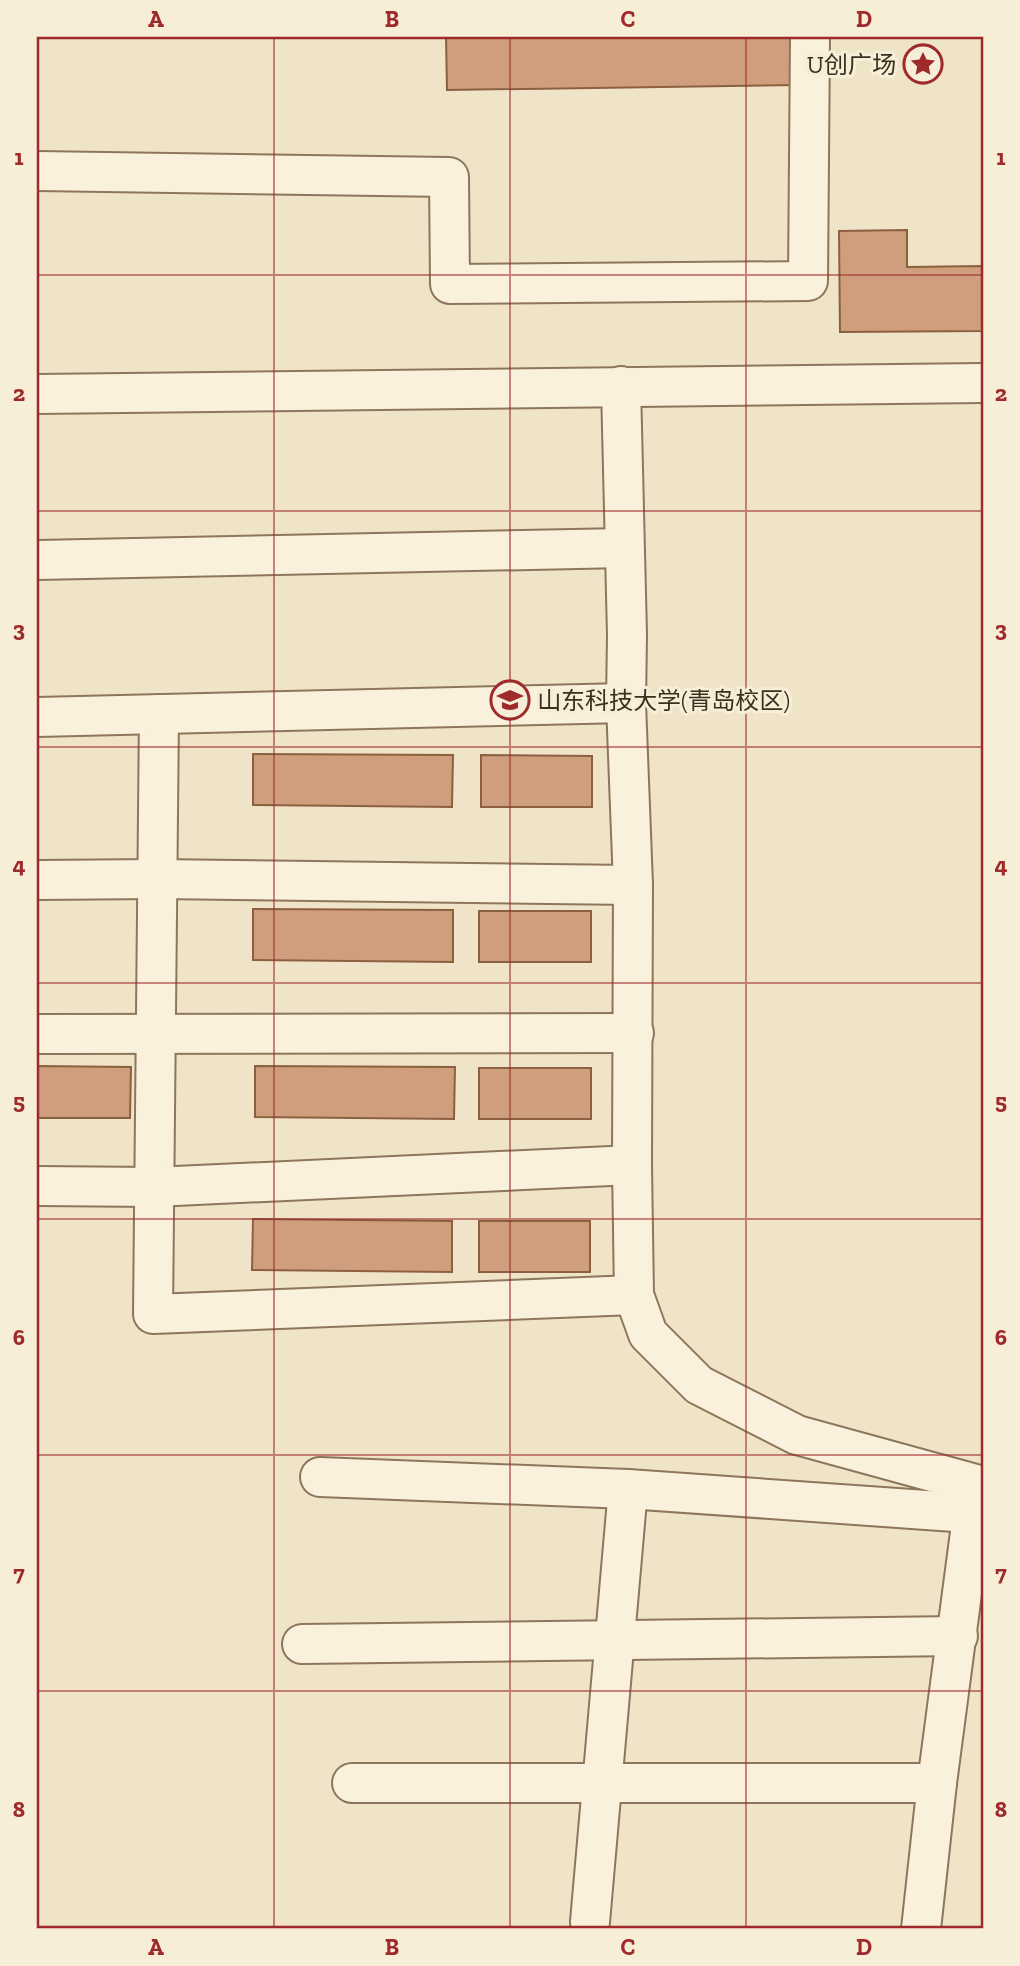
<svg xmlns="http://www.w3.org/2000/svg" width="1020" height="1966" font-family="'Zilla Slab','Noto Sans SC',serif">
  <rect width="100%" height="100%" fill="#f0e4c8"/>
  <g fill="#cf9f7d" stroke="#8d5f41" stroke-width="2">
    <polygon points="446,37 796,37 796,85 447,90"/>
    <polygon points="907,230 907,267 983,266 983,331 840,332 839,231"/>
    <polygon points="253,754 453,755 452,807 253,805"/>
    <polygon points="481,755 592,756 592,807 481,807"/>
    <polygon points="253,909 453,910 453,962 253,960"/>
    <rect x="479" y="911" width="112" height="51"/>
    <polygon points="37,1066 131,1067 130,1118 37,1118"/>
    <polygon points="255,1066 455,1067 454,1119 255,1117"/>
    <rect x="479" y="1068" width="112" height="51"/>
    <polygon points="253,1219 452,1221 452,1272 252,1270"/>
    <rect x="479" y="1221" width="111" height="51"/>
  </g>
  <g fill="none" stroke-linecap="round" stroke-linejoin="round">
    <g stroke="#8d765c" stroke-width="42">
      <g id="minor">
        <polyline points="37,171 449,177 450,284 808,281 810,37"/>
        <polyline points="621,386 627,635 626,703 633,885 632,1165 634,1295 648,1334 699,1385 797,1435 983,1486"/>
        <polyline points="37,394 983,383"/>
        <polyline points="37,560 624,548"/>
        <polyline points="159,714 153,1314 634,1295"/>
        <polyline points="37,717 626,703"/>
        <polyline points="37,880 157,879 633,885"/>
        <polyline points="37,1034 634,1033"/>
        <polyline points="37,1186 154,1187 632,1165"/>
        <polyline points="320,1477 628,1489 983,1514"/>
        <polyline points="302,1644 958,1636"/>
        <polyline points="352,1783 937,1783"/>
        <polyline points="590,1922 628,1489"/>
        <polyline points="921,1929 937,1783 976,1487"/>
      </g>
    </g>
    <use href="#minor" stroke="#faf1dc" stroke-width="38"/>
  </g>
  <path fill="none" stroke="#9e2a2b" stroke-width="2" stroke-opacity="0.55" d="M 274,37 L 274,1929M 510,37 L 510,1929M 746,37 L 746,1929M 37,275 L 983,275M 37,511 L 983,511M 37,747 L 983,747M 37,983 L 983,983M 37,1219 L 983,1219M 37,1455 L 983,1455M 37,1691 L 983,1691"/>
  <defs>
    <g id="sight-ring" transform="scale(2.0125)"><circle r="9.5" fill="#f7eed8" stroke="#9e2a2b" stroke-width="1.5"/><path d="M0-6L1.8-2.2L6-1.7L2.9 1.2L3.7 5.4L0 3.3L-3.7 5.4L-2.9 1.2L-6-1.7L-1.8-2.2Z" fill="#9e2a2b"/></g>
    <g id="university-ring" transform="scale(2.0125)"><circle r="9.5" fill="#f7eed8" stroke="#9e2a2b" stroke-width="1.5"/><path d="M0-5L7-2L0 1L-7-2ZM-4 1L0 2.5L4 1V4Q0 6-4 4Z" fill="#9e2a2b"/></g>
  </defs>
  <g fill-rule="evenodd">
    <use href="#sight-ring" x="923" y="64"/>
    <use href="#university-ring" x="510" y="700"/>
  </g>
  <g text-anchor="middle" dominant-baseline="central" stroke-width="6" stroke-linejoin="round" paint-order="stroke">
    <g font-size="24" fill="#3d2e20" stroke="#f7eed8" text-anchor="end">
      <text x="896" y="64">U创广场</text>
      <text x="537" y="700" text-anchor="start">山东科技大学(青岛校区)</text>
    </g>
  </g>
  <rect width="1020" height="1966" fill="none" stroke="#f7eed8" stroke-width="77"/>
  <rect x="38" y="38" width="944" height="1889" fill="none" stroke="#9e2a2b" stroke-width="2.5"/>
  <g font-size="23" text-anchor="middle" font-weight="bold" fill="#9e2a2b">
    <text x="156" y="27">A</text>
    <text x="392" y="27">B</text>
    <text x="628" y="27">C</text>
    <text x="864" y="27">D</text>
    <text x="19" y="165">1</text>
    <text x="1001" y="165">1</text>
    <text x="19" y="401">2</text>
    <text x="1001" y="401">2</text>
    <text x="19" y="637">3</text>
    <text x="1001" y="637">3</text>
    <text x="19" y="873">4</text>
    <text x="1001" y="873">4</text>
    <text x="19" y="1109">5</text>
    <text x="1001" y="1109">5</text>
    <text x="19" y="1345">6</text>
    <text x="1001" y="1345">6</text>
    <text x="19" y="1581">7</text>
    <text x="1001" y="1581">7</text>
    <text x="19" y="1817">8</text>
    <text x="1001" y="1817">8</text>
    <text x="156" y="1955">A</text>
    <text x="392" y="1955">B</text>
    <text x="628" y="1955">C</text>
    <text x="864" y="1955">D</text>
  </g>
</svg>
